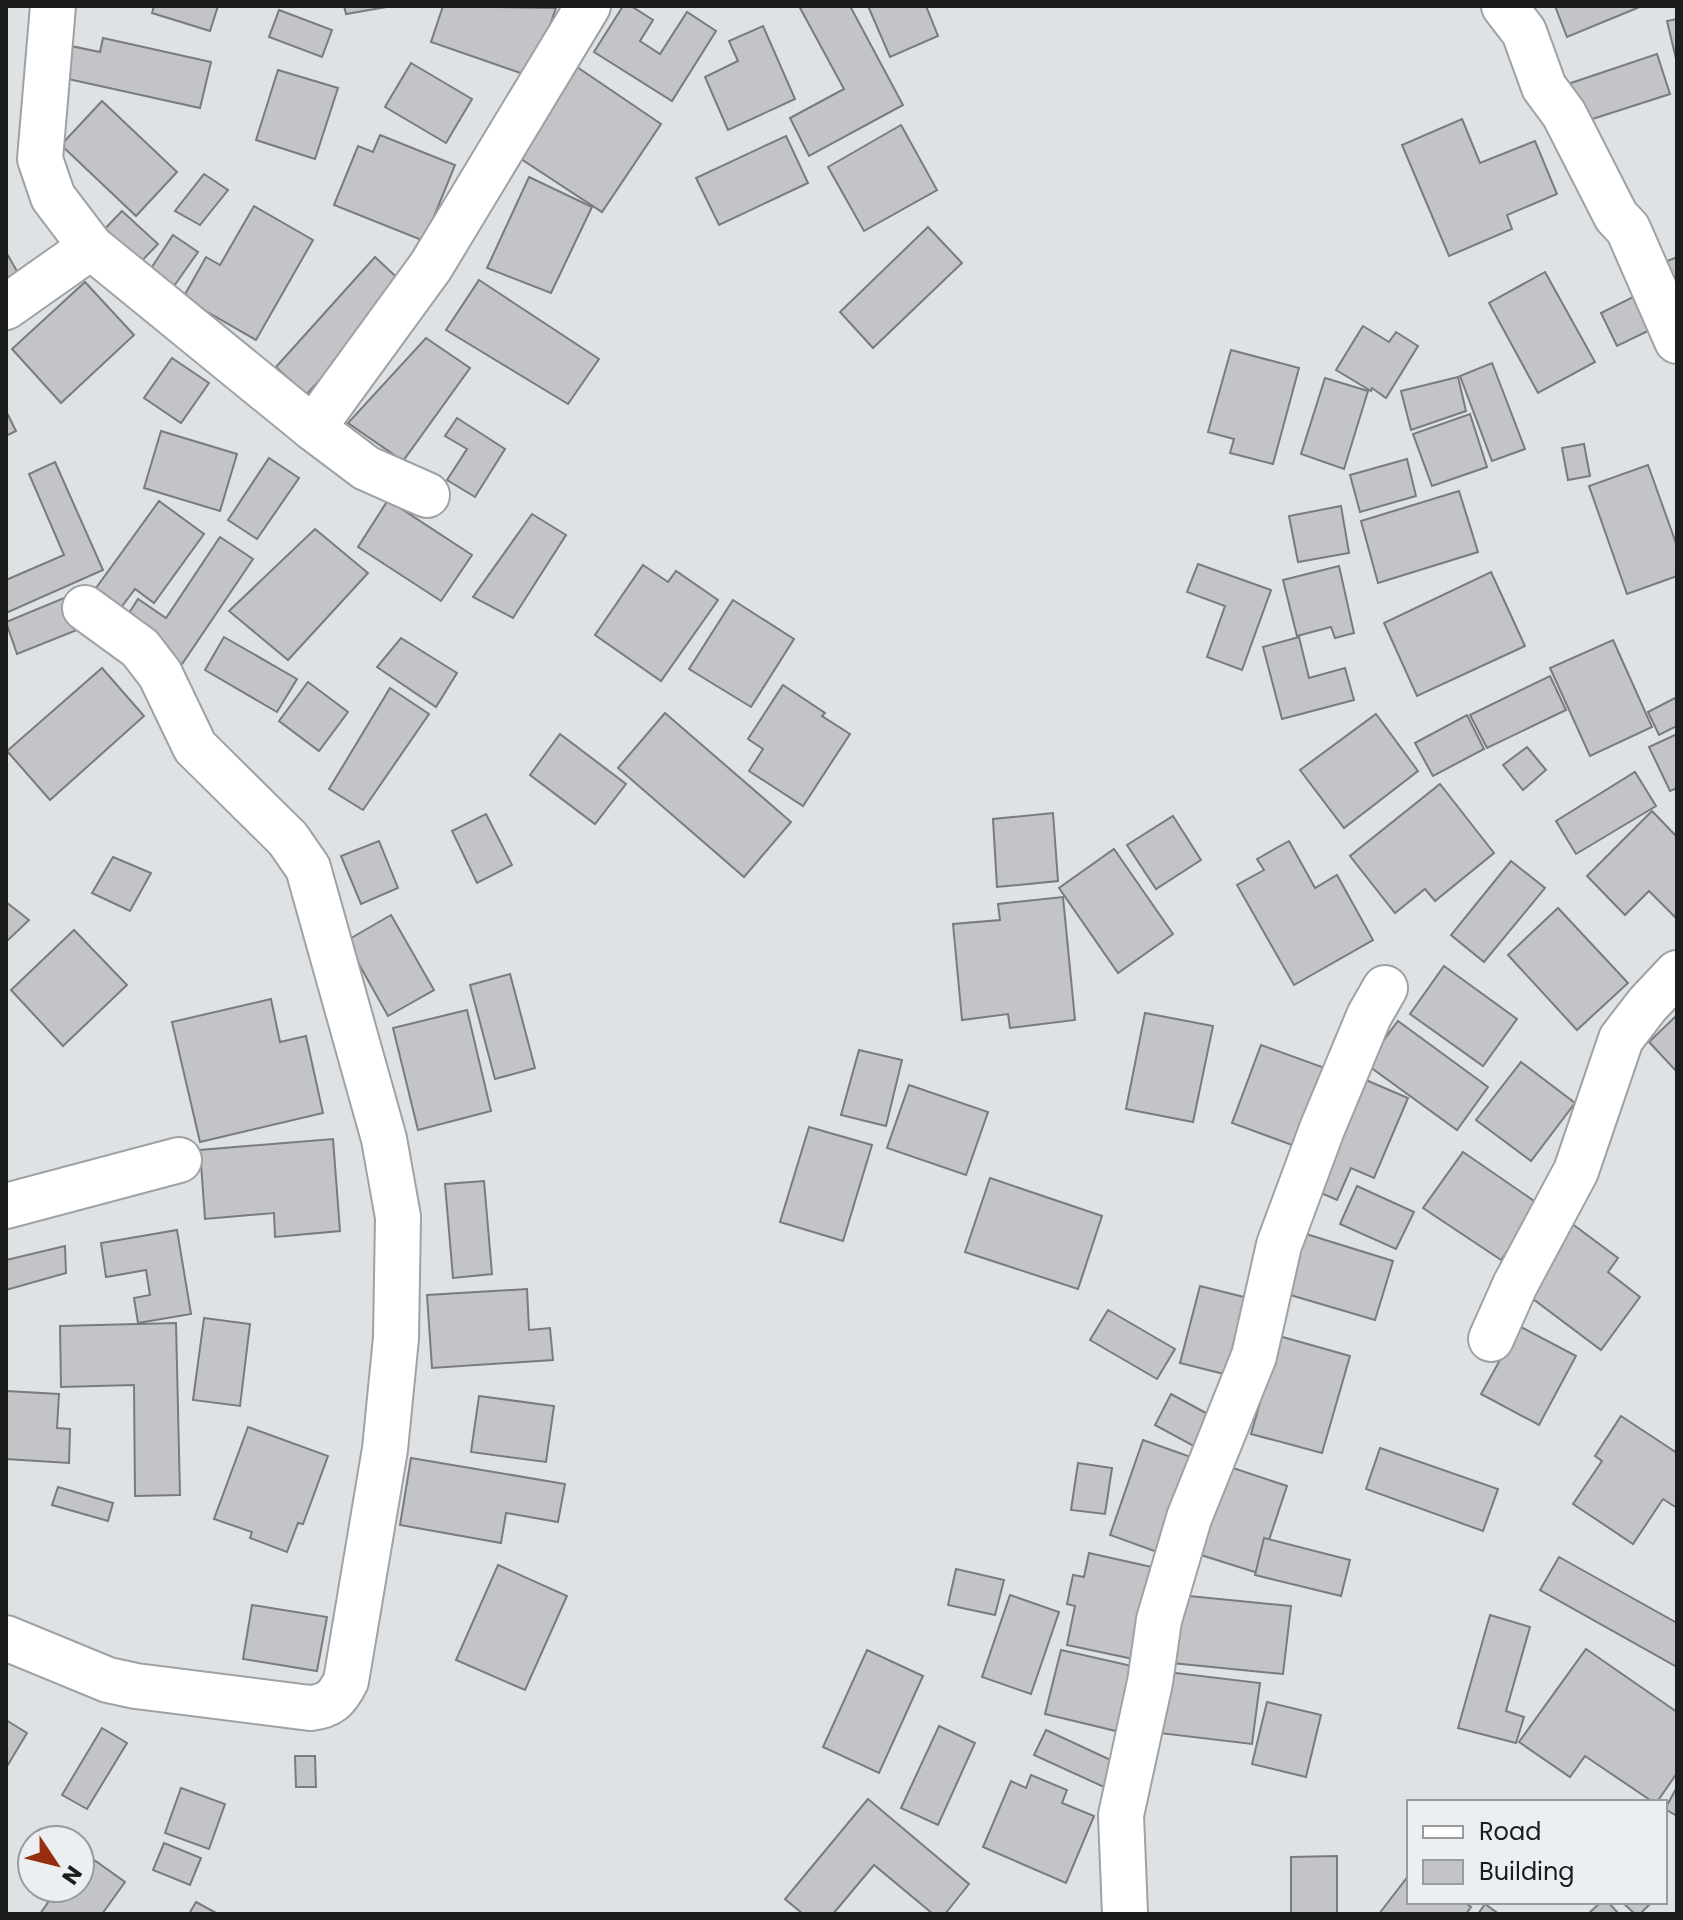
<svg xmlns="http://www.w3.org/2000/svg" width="1683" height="1920" font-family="Poppins,sans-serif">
  <rect width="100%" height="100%" fill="#dee2e5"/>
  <g fill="#c2c4c7" stroke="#797b7e" stroke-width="2">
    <polygon points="154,6 218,6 210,31 152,13"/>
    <polygon points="344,6 387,6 387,7 346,14"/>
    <polygon points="443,6 556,8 532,77 431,42"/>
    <polygon points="623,6 631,6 653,20 640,41 660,54 687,12 716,31 672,101 594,52"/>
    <polygon points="799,6 850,6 903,105 809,156 790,118 844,89"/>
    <polygon points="868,6 926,6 938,36 890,57"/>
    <polygon points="1555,6 1642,6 1567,37"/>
    <polygon points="279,10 332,30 322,57 269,37"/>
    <polygon points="1677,19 1677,63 1667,21"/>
    <polygon points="763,26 795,99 728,130 705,77 738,61 729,41"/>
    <polygon points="103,38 211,62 200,108 59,77 66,45 100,52"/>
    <polygon points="1657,54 1670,94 1580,123 1568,84"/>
    <polygon points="411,63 472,99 446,143 385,107"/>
    <polygon points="577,67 661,124 602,212 518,157"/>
    <polygon points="278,70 338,88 315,159 256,140"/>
    <polygon points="102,101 177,172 136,216 61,145"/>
    <polygon points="1462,119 1480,163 1535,141 1557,194 1507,215 1512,229 1449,256 1402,145"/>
    <polygon points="901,125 937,190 864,231 828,167"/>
    <polygon points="380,135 455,165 424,241 334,205 358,146 373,152"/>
    <polygon points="786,136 808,183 719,225 696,178"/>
    <polygon points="204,174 228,190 200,225 175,211"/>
    <polygon points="529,177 592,207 551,293 487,268"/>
    <polygon points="254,206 313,240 256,340 183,298 206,257 220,265"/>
    <polygon points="122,211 158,244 132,271 96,238"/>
    <polygon points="928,227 962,263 873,348 840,312"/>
    <polygon points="173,235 198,252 174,286 150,270"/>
    <polygon points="6,252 26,287 6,298"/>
    <polygon points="375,257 406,286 306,395 276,367"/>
    <polygon points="1677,257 1677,295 1667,261"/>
    <polygon points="1545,272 1595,362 1538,393 1489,303"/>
    <polygon points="479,280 599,359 568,404 446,330"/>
    <polygon points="85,282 134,335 61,403 12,349"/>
    <polygon points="1633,297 1650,330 1617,346 1601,313"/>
    <polygon points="1363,326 1389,342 1396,332 1418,346 1386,398 1372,388 1371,391 1336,370"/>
    <polygon points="426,338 470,368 403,461 348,423"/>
    <polygon points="1231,350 1299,368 1273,464 1230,453 1234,439 1208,432"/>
    <polygon points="172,358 209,383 181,423 144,398"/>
    <polygon points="1492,363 1525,449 1492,461 1460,376"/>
    <polygon points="1458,377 1466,411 1411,430 1401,391"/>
    <polygon points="1325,378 1368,391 1344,469 1301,454"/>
    <polygon points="6,411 16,431 6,436"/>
    <polygon points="1470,414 1487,467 1432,486 1413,434"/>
    <polygon points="457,418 505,449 475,497 447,480 467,449 445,436"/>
    <polygon points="161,431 237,454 220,511 144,488"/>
    <polygon points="1584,444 1590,476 1568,480 1562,448"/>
    <polygon points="269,458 299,478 257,539 228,520"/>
    <polygon points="1407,459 1416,496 1360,512 1350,475"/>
    <polygon points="55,462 103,570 6,613 6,580 64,555 29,474"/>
    <polygon points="1648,465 1677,546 1677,576 1627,594 1589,486"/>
    <polygon points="1459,491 1478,552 1378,583 1361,521"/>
    <polygon points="388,500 472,555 441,601 358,547"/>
    <polygon points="159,501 204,534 154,603 135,589 117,613 91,595"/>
    <polygon points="1341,506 1349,553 1298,562 1289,516"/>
    <polygon points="532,514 566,535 513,618 473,597"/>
    <polygon points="315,529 368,573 288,660 229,611"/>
    <polygon points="220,537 253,559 182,664 122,624 138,599 166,618"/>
    <polygon points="1198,564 1271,590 1242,670 1207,657 1225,606 1187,592"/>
    <polygon points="643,565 668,582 676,571 718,600 661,681 595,635"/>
    <polygon points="1339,566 1354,633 1335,638 1331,627 1297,636 1283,580"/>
    <polygon points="1491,572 1525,646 1417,696 1384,623"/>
    <polygon points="64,598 77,630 17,654 6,622"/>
    <polygon points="733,600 794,639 751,707 689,669"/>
    <polygon points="224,637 297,679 277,712 205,670"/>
    <polygon points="1299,637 1309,678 1345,668 1354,700 1282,719 1263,647"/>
    <polygon points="401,638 457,673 436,707 377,667"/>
    <polygon points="1613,640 1652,727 1590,756 1550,668"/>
    <polygon points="102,668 144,716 50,800 7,751"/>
    <polygon points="1550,676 1566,710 1487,748 1470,715"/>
    <polygon points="308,682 348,712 319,751 279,721"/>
    <polygon points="783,685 825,713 822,716 850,734 803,806 749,771 763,749 748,739"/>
    <polygon points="390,688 429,714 363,810 329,789"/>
    <polygon points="1677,697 1677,726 1659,735 1648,712"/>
    <polygon points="665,713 791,822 744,877 618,768"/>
    <polygon points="1376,714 1418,771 1344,828 1300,770"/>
    <polygon points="1467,715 1484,749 1433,776 1415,743"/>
    <polygon points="560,734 626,784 595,824 530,775"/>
    <polygon points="1677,734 1677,788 1670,791 1649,747"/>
    <polygon points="1527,747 1546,770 1523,790 1503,765"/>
    <polygon points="1635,772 1656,806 1576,854 1556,821"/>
    <polygon points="1440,784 1494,853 1435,901 1425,889 1395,913 1350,856"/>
    <polygon points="1652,811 1677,837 1677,919 1649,891 1625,915 1587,876"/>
    <polygon points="1053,813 1058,881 997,887 993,819"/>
    <polygon points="486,814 512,865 477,883 452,831"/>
    <polygon points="1173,816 1201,860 1156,889 1127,845"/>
    <polygon points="379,841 398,888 361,904 341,856"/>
    <polygon points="1289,841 1315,888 1337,875 1373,940 1294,985 1237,885 1264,870 1257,859"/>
    <polygon points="1114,849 1173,934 1118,973 1059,888"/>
    <polygon points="113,857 151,873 130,911 92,893"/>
    <polygon points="1511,861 1545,888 1484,962 1451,935"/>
    <polygon points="1063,897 1075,1020 1010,1028 1008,1014 962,1020 953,924 1000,920 998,904"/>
    <polygon points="6,902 29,920 6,942"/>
    <polygon points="1558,908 1628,983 1577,1030 1508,955"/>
    <polygon points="391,915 434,990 388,1016 346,941"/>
    <polygon points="74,930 127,985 63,1046 11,990"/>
    <polygon points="1444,966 1517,1019 1483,1066 1410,1014"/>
    <polygon points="510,974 535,1068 495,1079 470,985"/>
    <polygon points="271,999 280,1042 306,1036 323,1113 200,1142 172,1022"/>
    <polygon points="467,1010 491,1111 418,1130 393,1028"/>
    <polygon points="1145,1013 1213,1026 1193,1122 1126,1109"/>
    <polygon points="1677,1015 1677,1072 1649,1042"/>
    <polygon points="1398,1021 1488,1087 1457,1130 1366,1064"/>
    <polygon points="1261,1045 1336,1072 1314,1131 1299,1126 1292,1145 1232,1123"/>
    <polygon points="859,1050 902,1060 886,1126 841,1115"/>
    <polygon points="1521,1062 1575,1103 1531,1161 1476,1120"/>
    <polygon points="1352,1074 1408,1098 1374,1178 1351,1168 1337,1200 1305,1186"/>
    <polygon points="909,1085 988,1112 966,1175 887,1148"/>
    <polygon points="809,1127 872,1145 843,1241 780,1222"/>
    <polygon points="333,1139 340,1231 275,1237 274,1213 205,1219 200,1150"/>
    <polygon points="1463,1152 1540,1205 1501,1260 1423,1208"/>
    <polygon points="990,1178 1102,1216 1078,1289 965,1252"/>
    <polygon points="484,1181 492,1274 453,1278 445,1184"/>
    <polygon points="1357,1186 1414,1212 1396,1249 1340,1224"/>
    <polygon points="1571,1223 1618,1258 1608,1272 1640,1297 1601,1350 1521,1290"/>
    <polygon points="177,1230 191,1314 138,1323 134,1298 150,1295 146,1270 106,1277 101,1243"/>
    <polygon points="1306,1234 1393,1261 1375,1320 1287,1294"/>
    <polygon points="65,1246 66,1273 6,1290 6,1260"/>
    <polygon points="1200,1286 1264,1302 1244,1379 1180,1363"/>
    <polygon points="527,1289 529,1330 550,1328 553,1360 432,1368 427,1295"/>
    <polygon points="1108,1310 1175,1349 1157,1379 1090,1340"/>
    <polygon points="204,1318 250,1324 240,1406 193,1400"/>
    <polygon points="176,1323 180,1495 135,1496 134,1385 61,1387 60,1326"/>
    <polygon points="1519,1326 1576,1356 1539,1425 1481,1394"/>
    <polygon points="1279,1336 1350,1356 1322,1453 1251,1434"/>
    <polygon points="6,1391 59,1394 57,1428 70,1429 69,1463 6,1459"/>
    <polygon points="1171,1394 1217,1419 1201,1450 1155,1425"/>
    <polygon points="479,1396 554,1406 546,1462 471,1452"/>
    <polygon points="1621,1416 1677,1453 1677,1508 1663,1499 1633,1544 1573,1504 1602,1461 1595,1456"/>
    <polygon points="248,1427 328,1456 303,1524 298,1523 287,1552 250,1538 252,1532 214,1519"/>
    <polygon points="1143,1440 1205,1462 1171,1557 1110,1535"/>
    <polygon points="1380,1448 1498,1489 1483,1531 1366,1489"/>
    <polygon points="411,1458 565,1484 558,1522 506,1513 501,1543 400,1525"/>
    <polygon points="1215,1462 1287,1486 1258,1573 1185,1550"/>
    <polygon points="1078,1463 1112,1468 1105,1514 1071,1510"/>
    <polygon points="58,1487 113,1503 108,1521 52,1505"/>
    <polygon points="1264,1538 1350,1560 1341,1596 1255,1575"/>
    <polygon points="1089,1553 1165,1570 1138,1660 1067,1645 1075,1606 1067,1604 1073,1575 1084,1577"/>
    <polygon points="1559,1557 1677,1623 1677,1667 1540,1590"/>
    <polygon points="498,1565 567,1596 525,1690 456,1660"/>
    <polygon points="956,1569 1004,1580 995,1615 948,1605"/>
    <polygon points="1169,1594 1291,1606 1283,1674 1162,1662"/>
    <polygon points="1010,1595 1059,1612 1031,1694 982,1677"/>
    <polygon points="252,1605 327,1617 317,1671 243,1659"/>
    <polygon points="1490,1615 1530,1627 1506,1711 1524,1717 1516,1743 1458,1728"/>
    <polygon points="1586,1649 1677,1712 1677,1773 1657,1802 1653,1802 1585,1756 1570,1777 1519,1742"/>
    <polygon points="867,1650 923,1676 879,1773 823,1747"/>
    <polygon points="1061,1650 1136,1667 1120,1732 1045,1714"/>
    <polygon points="1167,1672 1260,1683 1252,1744 1159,1733"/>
    <polygon points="1267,1702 1321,1715 1306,1777 1252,1764"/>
    <polygon points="6,1720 27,1733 6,1768"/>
    <polygon points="939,1726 975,1743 938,1825 901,1808"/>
    <polygon points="102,1728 127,1743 87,1809 62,1795"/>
    <polygon points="1046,1730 1115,1762 1104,1787 1034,1755"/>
    <polygon points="295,1756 315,1756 316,1787 296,1787"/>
    <polygon points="1031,1775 1067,1790 1062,1803 1094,1816 1066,1883 983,1847 1011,1781 1026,1788"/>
    <polygon points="1677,1787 1677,1816 1665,1809"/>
    <polygon points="181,1788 225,1804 209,1849 165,1833"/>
    <polygon points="868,1799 969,1884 945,1914 933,1914 874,1865 833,1914 803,1914 785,1899"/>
    <polygon points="164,1843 201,1858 190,1885 153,1870"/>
    <polygon points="83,1852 125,1882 102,1914 40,1914 58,1888 80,1888 80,1856"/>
    <polygon points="1337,1856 1337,1914 1291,1914 1291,1857"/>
    <polygon points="1409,1875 1409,1902 1464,1902 1471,1907 1466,1914 1379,1914"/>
    <polygon points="196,1902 218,1914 189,1914"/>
    <polygon points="1601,1902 1608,1902 1619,1914 1588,1914"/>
    <polygon points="1622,1902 1652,1902 1640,1914 1635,1914"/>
    <polygon points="1485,1904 1499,1914 1478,1914"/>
  </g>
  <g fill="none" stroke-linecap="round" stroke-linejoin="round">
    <g stroke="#9ea2a4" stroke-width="48">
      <g id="minor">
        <polyline points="53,6 40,159 53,197 91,247 313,428 366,468 427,495"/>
        <polyline points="1504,6 1524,32 1544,87 1564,114 1616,216 1628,229 1677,341"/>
        <polyline points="6,307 91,247"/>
        <polyline points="313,428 431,266 588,6"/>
        <polyline points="6,1206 179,1160"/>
        <polyline points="1491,1339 1515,1285 1576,1171 1621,1039 1647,1005 1677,973"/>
        <path d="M 6,1638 L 108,1680 L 136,1686 L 310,1708 C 330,1706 337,1699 346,1681 L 385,1449 L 396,1338 L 398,1217 L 384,1139 L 308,868 L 288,839 L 195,747 L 160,674 L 140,648 L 85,608"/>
        <polyline points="1125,1914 1121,1815 1150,1682 1159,1620 1189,1518 1254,1356 1279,1245 1322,1129 1369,1016 1385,988"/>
      </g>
    </g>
    <use href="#minor" stroke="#fff" stroke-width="44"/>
  </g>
  <rect width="1683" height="1920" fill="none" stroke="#1b1d1d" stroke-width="16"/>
  <rect x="1407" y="1800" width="260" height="104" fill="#ebeff2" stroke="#989b9d" stroke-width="2"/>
  <rect x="1423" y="1826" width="40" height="12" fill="#ffffff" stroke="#989b9d" stroke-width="2"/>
  <text x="1479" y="1840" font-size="24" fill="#1b1d1d">Road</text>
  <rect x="1423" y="1860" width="40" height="24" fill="#c2c4c7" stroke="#989b9d" stroke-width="2"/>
  <text x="1479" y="1880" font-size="24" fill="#1b1d1d">Building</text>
  <g transform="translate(56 1864) rotate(125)"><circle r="38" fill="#ebeff2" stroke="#989b9d" stroke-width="2"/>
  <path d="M0-6L14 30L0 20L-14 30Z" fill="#962f0f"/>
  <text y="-12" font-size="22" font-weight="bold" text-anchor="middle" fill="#1b1d1d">N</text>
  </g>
</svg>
